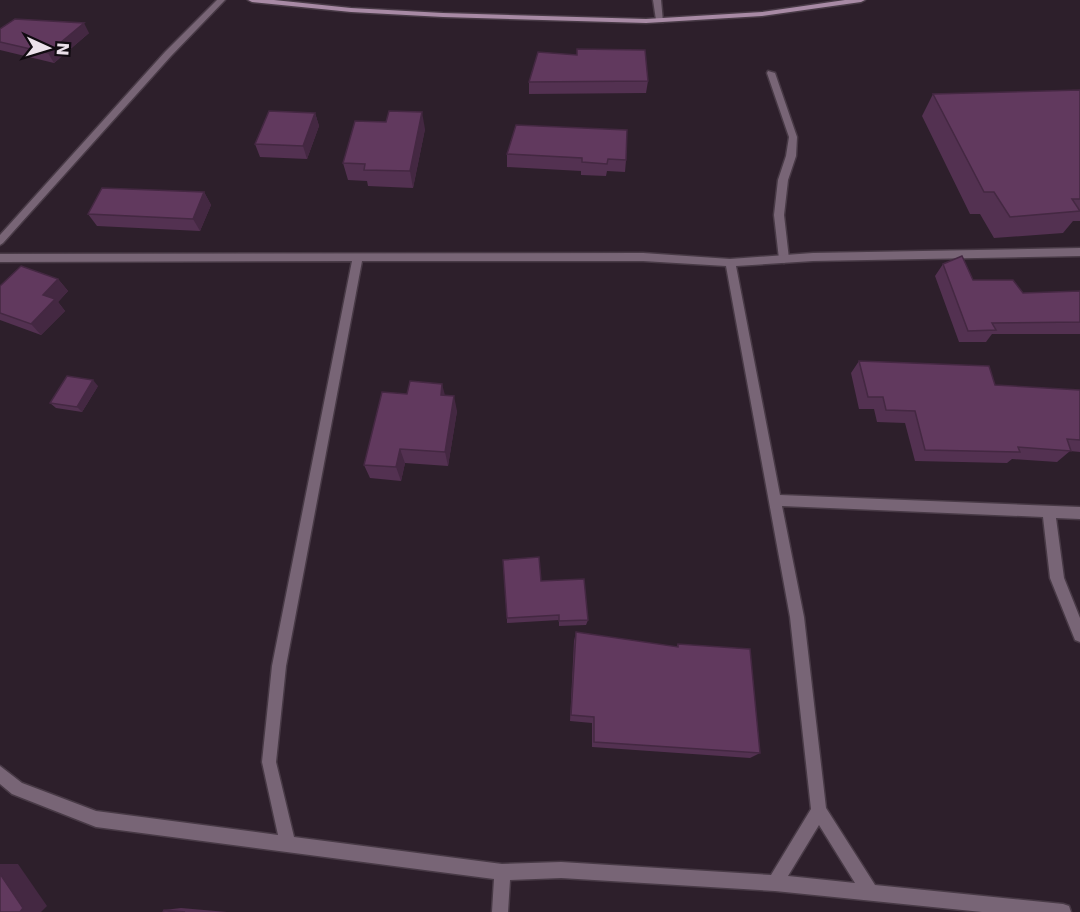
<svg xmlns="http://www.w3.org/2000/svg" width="1080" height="912" font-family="'DejaVu Sans',sans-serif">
  <rect width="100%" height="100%" fill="#2d1f2b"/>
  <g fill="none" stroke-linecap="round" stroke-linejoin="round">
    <g stroke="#483a46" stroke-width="3">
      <polygon id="lane" points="768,71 775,73 797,137 796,156 788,180 784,215 789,259 784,263 779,259 774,215 778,180 786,156 789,137 767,73"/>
    </g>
    <g stroke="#483a46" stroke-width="3">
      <g id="street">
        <polygon points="217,0 225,0 171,56 3,243 0,245 0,235 165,52"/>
        <polygon points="653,0 661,0 663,22 656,20"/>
        <path d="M 1080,248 L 1080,256 L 813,261 L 736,266 L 780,495 L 1080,507 L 1080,519 L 1056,518 L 1064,578 L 1080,618 L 1080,642 L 1075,640 L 1050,578 L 1043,517 L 782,506 L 804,617 L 826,808 L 875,885 L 1063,904 L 1069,906 L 1071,912 L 982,912 L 775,891 L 561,878 L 510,880 L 508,912 L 492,912 L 494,879 L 96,827 L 12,794 L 0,784 L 0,766 L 22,783 L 96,811 L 278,835 L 262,762 L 272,666 L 352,261 L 0,262 L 0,254 L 643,253 L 730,259 L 813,253 ZM 362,261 L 643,261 L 726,266 L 790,617 L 811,809 L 771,875 L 561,862 L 502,864 L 294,837 L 276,762 L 286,666 ZM 819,825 L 855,883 L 788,876 Z"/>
      </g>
    </g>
    <g stroke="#483a46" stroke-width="3">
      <polygon id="secondary" points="248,0 274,0 351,8 443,13 646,19 762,12 845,0 865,0 861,2 762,16 646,23 443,17 351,12 252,2"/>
    </g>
    <use href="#lane" fill="#786576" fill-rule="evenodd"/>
    <use href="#street" fill="#786576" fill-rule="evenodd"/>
    <use href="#secondary" fill="#a88aa5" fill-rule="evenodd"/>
  </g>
  <g fill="#533151">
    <polygon points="0,29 89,33 54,63 0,50"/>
    <polygon points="648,81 646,93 529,94 529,82"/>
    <polygon points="1080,90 1080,221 1073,221 1063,233 994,238 980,214 970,214 922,116 933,94"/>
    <polygon points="315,113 319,126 307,159 260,157 255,144"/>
    <polygon points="425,129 413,188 368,186 367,181 348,180 343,163"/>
    <polygon points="507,154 626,160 625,172 607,171 606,176 581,175 581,171 507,167"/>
    <polygon points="204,192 211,205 200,231 97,226 88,214"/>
    <polygon points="943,264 973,280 1023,293 1080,291 1080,334 992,334 986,342 959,342 935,276"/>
    <polygon points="58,279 68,291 58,302 65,311 41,335 0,320 0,286"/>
    <polygon points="859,361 995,385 1080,390 1080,452 1070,451 1057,462 1012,459 1007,463 915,461 905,423 877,422 874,409 859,409 851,373"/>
    <polygon points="98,386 82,412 56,408 50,403"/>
    <polygon points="445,396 457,411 448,466 405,463 401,481 370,478 364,465"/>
    <polygon points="541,581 588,620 586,625 559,626 559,620 507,623 507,618"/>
    <polygon points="576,632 676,647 678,644 760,753 750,758 592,747 592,723 570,721 574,641"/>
    <polygon points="181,908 227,912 163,912 164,910"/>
  </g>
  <g fill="#442842">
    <polygon points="84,23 89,33 54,63 48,53"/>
    <polygon points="422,112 425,129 413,188 410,171"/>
    <polygon points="315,113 319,126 307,159 303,146"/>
    <polygon points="204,192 211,205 200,231 193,219"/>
    <polygon points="58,279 68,291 58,302 65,311 41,335 31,324 43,295"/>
    <polygon points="93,380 98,386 82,412 77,407"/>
    <polygon points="442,384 446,399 441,395"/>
    <polygon points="454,396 457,411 448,466 445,452"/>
    <polygon points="400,449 405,463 401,481 396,467"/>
    <polygon points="0,864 18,864 47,906 41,912 20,912 0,874"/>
  </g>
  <g fill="#61395e" stroke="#442842" stroke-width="1.5">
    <polygon points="15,19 84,23 48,53 0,42 0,29"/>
    <polygon points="577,49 645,50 648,81 529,82 538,52 577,55"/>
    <polygon points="1080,90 1080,199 1072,199 1080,211 1010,217 994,192 984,192 933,94"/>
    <polygon points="269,111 315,113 303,146 255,144"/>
    <polygon points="389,111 422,112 410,171 364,170 365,164 343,163 355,121 386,122"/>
    <polygon points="516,125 627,130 626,160 608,159 607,164 582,162 582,158 507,154"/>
    <polygon points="102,188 204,192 193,219 88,214"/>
    <polygon points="962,256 973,280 1013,280 1023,293 1080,291 1080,322 992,323 996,330 968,331 943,264"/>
    <polygon points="21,266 58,279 43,295 55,299 31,324 0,313 0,286"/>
    <polygon points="859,361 989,366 995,385 1080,390 1080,440 1067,439 1071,451 1018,447 1020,452 925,450 915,411 886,410 883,397 868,397"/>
    <polygon points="67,376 93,380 77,407 50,403"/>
    <polygon points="410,381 442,384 441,395 454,396 445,452 400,449 396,467 364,465 382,392 407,394"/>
    <polygon points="539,557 541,581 584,579 588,620 559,621 559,615 507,618 503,560"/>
    <polygon points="576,632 678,647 678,644 750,649 760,753 594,742 594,717 571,715"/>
    <polygon points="0,874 23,908 20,912 0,912"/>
    <polygon points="164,910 185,912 163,912"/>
  </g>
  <g transform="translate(48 48) rotate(94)" stroke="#110b11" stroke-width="4.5" paint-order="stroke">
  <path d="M0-4.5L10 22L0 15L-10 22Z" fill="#ebe1ea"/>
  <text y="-9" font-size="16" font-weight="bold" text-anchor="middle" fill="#ebe1ea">N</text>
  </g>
</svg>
